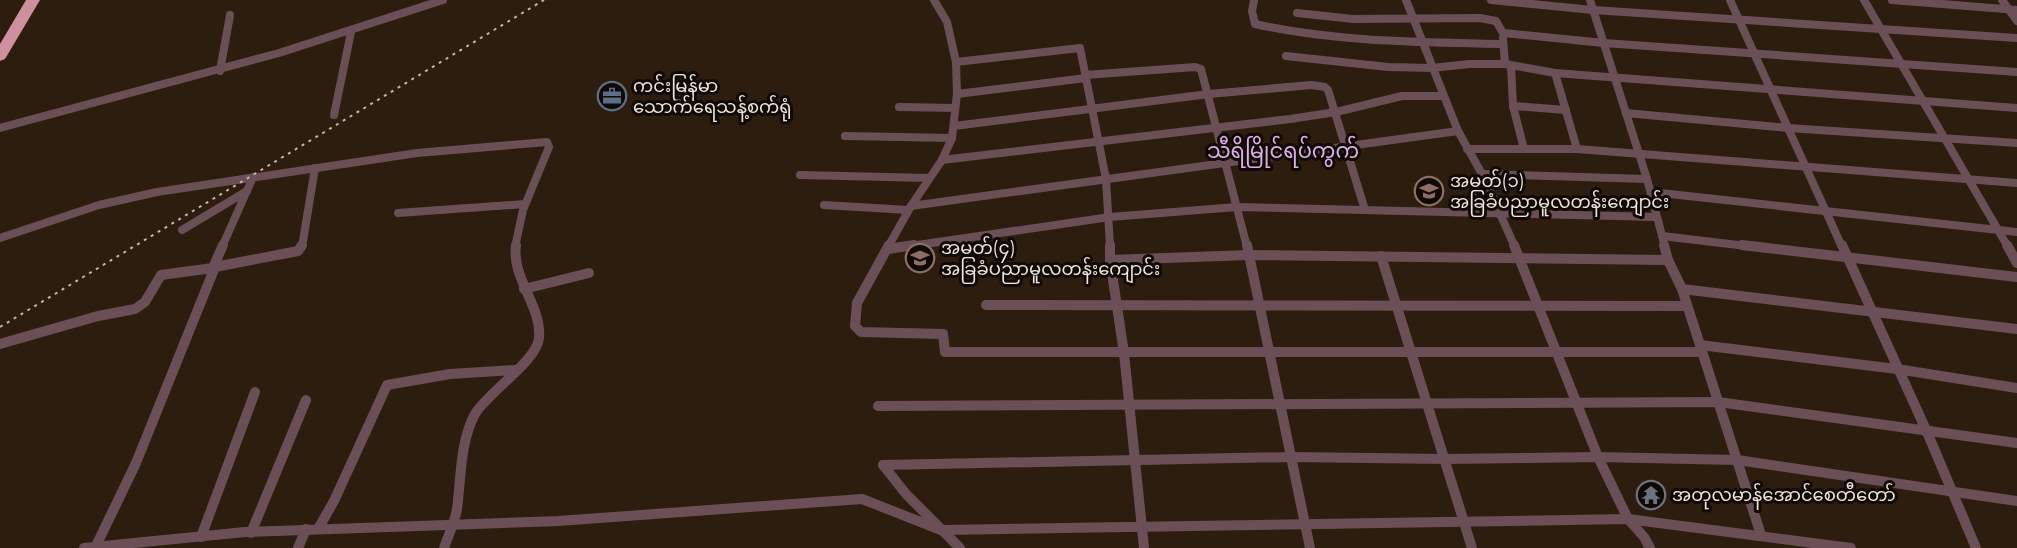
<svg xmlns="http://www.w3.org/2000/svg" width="2017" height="548" font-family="Montserrat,'Noto Sans Myanmar',sans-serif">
  <rect width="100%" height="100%" fill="#2d1d0f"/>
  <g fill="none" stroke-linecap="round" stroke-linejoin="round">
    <g stroke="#6a5056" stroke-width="8">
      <path d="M 1254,0 L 1252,11 L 1255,24 C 1336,42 1420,42 1503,44"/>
      <polyline points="1406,0 1458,131 1482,174 1515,247"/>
      <polyline points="1491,0 1593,10 2017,38"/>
      <polyline points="1590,0 1647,179 1665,247"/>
      <polyline points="1730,0 1842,247"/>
      <polyline points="1864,0 2008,247"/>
      <polyline points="1892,0 2017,10"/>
      <polyline points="2002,0 2017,21"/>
      <polyline points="1297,13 1353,19 1480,18 1496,21 1503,33 1604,43 2017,72"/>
      <polyline points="1503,38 1505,64"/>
      <polyline points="1286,56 1388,67 1432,68 1469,64 1505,64 1555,73 2017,108"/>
      <polyline points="956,62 1080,48 1106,179 1110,247"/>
      <polyline points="1511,66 1513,106 1524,149"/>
      <polyline points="220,71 230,15"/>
      <polyline points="1555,73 1577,149"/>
      <polyline points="1085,75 1195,67 1201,69 1247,247"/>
      <polyline points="957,94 1086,78"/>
      <polyline points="1513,106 1566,110"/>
      <polyline points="899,107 955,108"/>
      <polyline points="1626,113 1788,128 2017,143"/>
      <polyline points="334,115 351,32"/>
      <polyline points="954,126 1209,94 1311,85 1325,87 1328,90 1365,210"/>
      <polyline points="0,128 279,53 443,0"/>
      <polyline points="845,136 952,138"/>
      <polyline points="1467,149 1577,149 2017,183"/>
      <polyline points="942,160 1290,119 1336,112 1402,96 1443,96"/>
      <polyline points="1482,174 1647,179"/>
      <polyline points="800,175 929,178"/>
      <polyline points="1651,192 2017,232"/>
      <polyline points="824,205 908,210"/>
      <polyline points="911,206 1458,131"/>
      <polyline points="398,213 525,204"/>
      <polyline points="182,230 247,191"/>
      <polyline points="1662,236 1755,247"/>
      <polyline points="0,238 99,205 157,192 417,153 547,142 549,147 523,210 515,247"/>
      <polyline points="222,247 253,177"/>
      <polyline points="302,247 315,168"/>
      <polyline points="888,247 911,206 942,160 952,138 957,94 956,62 947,22 934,0"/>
      <polyline points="904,247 1110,217 1237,207 1656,217"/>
    </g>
    <g stroke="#6a5056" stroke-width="10">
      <polyline points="889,245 857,303 855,326 861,332 943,334 945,352 1702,352"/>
      <polyline points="1110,245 1110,260 1124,353 1144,548"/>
      <polyline points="1247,245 1310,548"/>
      <polyline points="1514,245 1598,457 1628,519 1644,537 1650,548"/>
      <polyline points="1664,245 1668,260 1682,289 1761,535"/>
      <polyline points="1742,245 2017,277"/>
      <polyline points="1842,245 1927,432 1976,548"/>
      <polyline points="2007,245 2017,263"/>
      <polyline points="888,249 914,245"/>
      <polyline points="1381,256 1472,548"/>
      <polyline points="1110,260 1249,255 1668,260"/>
      <polyline points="524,289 589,273"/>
      <polyline points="1682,289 2017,329"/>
      <polyline points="986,305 1687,306"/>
      <polyline points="0,344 98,316 135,309 145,302 161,275 213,268 223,245"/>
      <polyline points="1700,345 1897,369 2017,388"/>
      <polyline points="878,406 1718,402 2017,443"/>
      <polyline points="883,465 1291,457 1445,459 1598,457 1737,460 2017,501"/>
      <polyline points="883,465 906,494 960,548"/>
      <polyline points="318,529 334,501 387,385 450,374 515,370"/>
      <polyline points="251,533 306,400"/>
      <polyline points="201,537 255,392"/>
      <polyline points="96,546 136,463 215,267 298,251 302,245"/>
      <polyline points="84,548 245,532 558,521 862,499 941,530 1628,519 1851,548"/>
      <polyline points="298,548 306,529"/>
      <path d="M 444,548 C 448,536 455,522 457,509 C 461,479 460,441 475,414 C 487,393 537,361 539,338 C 542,306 511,278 516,245"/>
    </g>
    <polygon fill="#ce8f9f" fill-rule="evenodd" points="26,0 40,0 5,59 0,61 0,44"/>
    <polyline stroke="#c2b6ab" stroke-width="2" stroke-dasharray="3 5" stroke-linecap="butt" points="0,327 544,0"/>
  </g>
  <defs>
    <g id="office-ring" transform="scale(1.5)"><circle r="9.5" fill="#100904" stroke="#5c6f8a" stroke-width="1.5"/><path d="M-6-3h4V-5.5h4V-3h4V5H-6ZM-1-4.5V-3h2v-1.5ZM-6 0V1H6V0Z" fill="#5c6f8a"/></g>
    <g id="school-ring" transform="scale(1.5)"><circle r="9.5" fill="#100904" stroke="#8d6e63" stroke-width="1.5"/><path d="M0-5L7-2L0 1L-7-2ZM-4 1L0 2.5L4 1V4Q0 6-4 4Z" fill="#8d6e63"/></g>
    <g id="temple-ring" transform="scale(1.5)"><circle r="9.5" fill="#100904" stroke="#6b7280" stroke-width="1.5"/><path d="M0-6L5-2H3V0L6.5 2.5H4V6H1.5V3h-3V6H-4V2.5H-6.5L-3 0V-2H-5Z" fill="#6b7280"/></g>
  </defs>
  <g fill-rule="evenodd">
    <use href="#office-ring" x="612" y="96"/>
    <use href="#school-ring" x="1429" y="191"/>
    <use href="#school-ring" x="920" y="258"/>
    <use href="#temple-ring" x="1651" y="495"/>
  </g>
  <g text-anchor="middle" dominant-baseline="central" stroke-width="6" stroke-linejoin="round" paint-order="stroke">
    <g font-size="18" fill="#f0e5dc" stroke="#100904" text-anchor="start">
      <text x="633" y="86">ကင်းမြန်မာ<tspan x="633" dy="21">သောက်ရေသန့်စက်ရုံ</tspan></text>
      <text x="1450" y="181">အမှတ်(၁)<tspan x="1450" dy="21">အခြခံပညာမူလတန်းကျောင်း</tspan></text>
      <text x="941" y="248">အမှတ်(၄)<tspan x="941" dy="21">အခြခံပညာမူလတန်းကျောင်း</tspan></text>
      <text x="1672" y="495">အတုလမာန်အောင်စေတီတော်</text>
    </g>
    <g font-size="21" fill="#ddaeed" stroke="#100904">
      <text x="1283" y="150">သီရိမြိုင်ရပ်ကွက်</text>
    </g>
  </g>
</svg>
